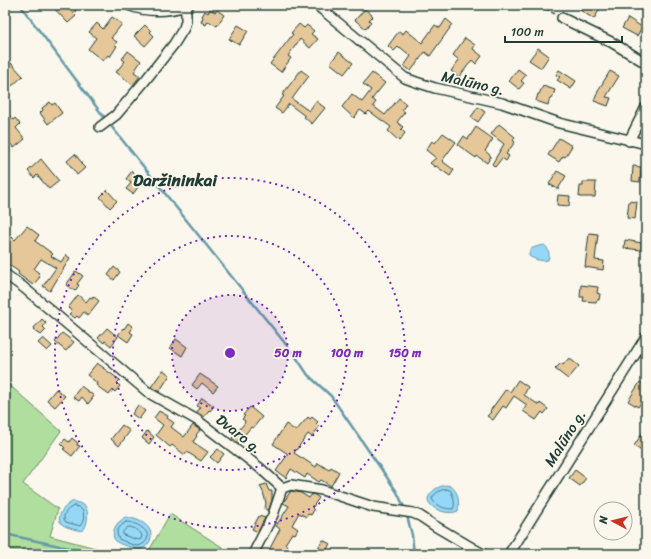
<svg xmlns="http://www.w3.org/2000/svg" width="651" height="559" font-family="Sriracha,sans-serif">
  <rect width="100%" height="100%" fill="#fbf7ec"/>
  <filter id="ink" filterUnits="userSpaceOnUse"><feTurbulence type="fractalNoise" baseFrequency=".025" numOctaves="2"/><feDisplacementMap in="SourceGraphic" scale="8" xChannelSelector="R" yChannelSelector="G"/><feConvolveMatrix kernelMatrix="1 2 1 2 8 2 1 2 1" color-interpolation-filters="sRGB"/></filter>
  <g filter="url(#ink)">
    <g fill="#b0de9e" stroke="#688e69">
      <polygon points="5,381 61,431 23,484 58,509 50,536 118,554 5,554"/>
      <polygon points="170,514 233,554 147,554"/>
    </g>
    <g fill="#95d7f6" stroke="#6699a8">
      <path d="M 544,245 C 549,248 550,255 548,260 C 543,262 533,259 529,256 C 528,247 536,247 544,245 Z"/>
      <path d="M 446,485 C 458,486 460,502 458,511 C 450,515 435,511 430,504 C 428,502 428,500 428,498 C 432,490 437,487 446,485 Z"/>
      <path d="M 74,501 C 78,503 82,504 85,506 C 89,510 88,526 83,530 C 80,532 66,527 63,525 C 53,517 66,504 74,501 Z"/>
      <path d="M 125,517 C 137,518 156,526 150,541 C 148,545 145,548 141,549 C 137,550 133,548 129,547 C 126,545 120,545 117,542 C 111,538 113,528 118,523 C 120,521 123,519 125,517 Z"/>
    </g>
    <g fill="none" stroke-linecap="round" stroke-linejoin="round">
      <g stroke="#4e7b82" stroke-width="1">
        <path d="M 446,489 L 450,490 C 453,494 455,502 454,507 L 453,509 C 445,509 434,506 432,498 C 436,492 440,490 446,489 Z"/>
        <path d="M 74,506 L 79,507 L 83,511 C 84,516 84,522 80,526 L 66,522 L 64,519 C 63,513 69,508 74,506 Z"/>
        <path d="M 126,522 C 136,521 157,534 143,544 C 140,545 140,546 137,546 C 131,545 124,541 119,539 C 114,531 120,526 126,522 Z"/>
        <path d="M 128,527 C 133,527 140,530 142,536 L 141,539 L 138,540 L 123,535 L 123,532 Z"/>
      </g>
      <g stroke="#6699a8" stroke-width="2.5">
        <polyline points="20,5 104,117"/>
        <polyline points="111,126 296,357 308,375 331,396 397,492 404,507"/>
        <polyline points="407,516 412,535 414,554"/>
        <polyline points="5,534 96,554"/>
      </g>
    </g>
    <g fill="#e5c799" stroke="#1f3d34">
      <polygon points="51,5 71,5 76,11 73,13 76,16 68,23"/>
      <polygon points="583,5 602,5 594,19 580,10"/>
      <polygon points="210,9 215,12 217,10 224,15 217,26 208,21 206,25 201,22 203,17 202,16 205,11 208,13"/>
      <polygon points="365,9 373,16 369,20 371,22 366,29 355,20"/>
      <polygon points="112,17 122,24 111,38 117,42 115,45 117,46 110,57 108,55 103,61 88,49 96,38 89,32 97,23 103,29"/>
      <polygon points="628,18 642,27 637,36 622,28"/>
      <polygon points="446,19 452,24 449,28 450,28 430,56 425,52 411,71 404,66 411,56 401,48 400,49 398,47 394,51 388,46 399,31 403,34 406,30 422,43 435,25 440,28"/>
      <polygon points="299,24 304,28 307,25 314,31 311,34 318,39 310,48 300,39 288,56 291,58 281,72 270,64 293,34 291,33"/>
      <polygon points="145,25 151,31 150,32 154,36 145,46 134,36"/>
      <polygon points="238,25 248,31 239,45 229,39"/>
      <polygon points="465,38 475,45 473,49 482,56 476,64 472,60 459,77 451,71 459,60 453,55"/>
      <polygon points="538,48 549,56 541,68 529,60"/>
      <polygon points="128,51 141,61 134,72 140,76 133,85 116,72 125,61 122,59"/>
      <polygon points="339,52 353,63 344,74 330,63"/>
      <polygon points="11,63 23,76 12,86 5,79 5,69"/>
      <polygon points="518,69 526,75 521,81 524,83 519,89 509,81"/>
      <polygon points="301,70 309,76 292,99 309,111 316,101 325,108 312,124 304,117 305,116 289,104 282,113 275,108 284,96 282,95"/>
      <polygon points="559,70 576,81 571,89 557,80 560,77 556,75"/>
      <polygon points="610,71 619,76 606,97 611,98 608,106 594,101 599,89"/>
      <polygon points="372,73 385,83 372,99 376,102 373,106 385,115 399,98 406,104 402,110 405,112 397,122 403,127 401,129 405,133 399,141 388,131 391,127 369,111 366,114 360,110 354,118 342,107 352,94 362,102 371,90 363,84"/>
      <polygon points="543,86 555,90 552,99 550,98 548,105 536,101 538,94 539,94"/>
      <polygon points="50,102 52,105 55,103 62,113 48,124 40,113 43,110 42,108"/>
      <polygon points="478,107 485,112 478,122 471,117"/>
      <polygon points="5,110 13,120 15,118 20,124 16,128 25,139 14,148 5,137"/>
      <polygon points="499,124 515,137 513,140 515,142 506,154 509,156 506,161 502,158 495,167 492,164 504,144 491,134"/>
      <polygon points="476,127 493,139 485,151 491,156 487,163 477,156 476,158 458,145 464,136 468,139"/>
      <polygon points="443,133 456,142 442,161 454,170 450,176 436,166 435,167 430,163 436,158 426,150 432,141 435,143"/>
      <polygon points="559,138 572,146 565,157 563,156 559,162 548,155"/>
      <polygon points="75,154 82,163 81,164 85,168 77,175 67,161"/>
      <polygon points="41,159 59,181 49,189 37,175 34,178 28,171"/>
      <polygon points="633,166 641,167 640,182 632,181"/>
      <polygon points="132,171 141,183 133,194 126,189 131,183 126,179"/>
      <polygon points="557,171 566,176 558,189 549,184"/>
      <polygon points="583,182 596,182 595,197 579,197 580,186 583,186"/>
      <polygon points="107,190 117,201 110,208 100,197"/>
      <polygon points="558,195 570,196 569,206 557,205"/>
      <polygon points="629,201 637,202 635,219 627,218"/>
      <polygon points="27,226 39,235 35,241 53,254 51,256 61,262 66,255 70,258 50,291 43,286 56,268 41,259 34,269 39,273 37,275 40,277 33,285 18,274 19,272 5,262 5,246 12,237 15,240"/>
      <polygon points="589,233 598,234 595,260 604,261 603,270 585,267"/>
      <polygon points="625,240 642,243 641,250 624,248"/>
      <polygon points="114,267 120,272 114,280 108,275"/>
      <polygon points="76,271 83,276 77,284 79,285 75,291 66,285"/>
      <polygon points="581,285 598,287 597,293 600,294 599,300 597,300 596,302 583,301 584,297 580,297"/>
      <polygon points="78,295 86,302 90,297 92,298 93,296 99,301 88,315 84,312 79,318 77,316 75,318 69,314 72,311 68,308"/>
      <polygon points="42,319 46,323 43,327 46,330 41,335 33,329"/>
      <polygon points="128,323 133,327 130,332 133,334 128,342 118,335 123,328 124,329"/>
      <polygon points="107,328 118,337 111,346 105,341 104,343 98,338"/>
      <polygon points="62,333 74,342 66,351 55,342"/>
      <polygon points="43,338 52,346 47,351 38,343"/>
      <polygon points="176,339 187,347 182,356 170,348"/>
      <polygon points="569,358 579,366 568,379 555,369 561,363 563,365"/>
      <polygon points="97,363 104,368 103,368 120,380 117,383 120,386 115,392 113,390 109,395 96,385 97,383 87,375"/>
      <polygon points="163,370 170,375 159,392 151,387"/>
      <polygon points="200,374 218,386 213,392 202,383 197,389 192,385"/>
      <polygon points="518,380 528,387 524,395 539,405 540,403 548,409 544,414 542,412 536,420 523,411 527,405 514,396 506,408 503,406 493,420 487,416 491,412 490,411 506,389 510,392"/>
      <polygon points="640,382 646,386 646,395 638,407 628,401"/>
      <polygon points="81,386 94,396 88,404 82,397 79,401 73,397"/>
      <polygon points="56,389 65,396 55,407 47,400"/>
      <polygon points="202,398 214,406 210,411 209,410 204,417 197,412 200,408 197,406"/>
      <polygon points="138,405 145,411 139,419 132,414"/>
      <polygon points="250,407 262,417 253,428 251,427 238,443 232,438 244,424 245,421 242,419 245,416 243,415"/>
      <polygon points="159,411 168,416 167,418 174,423 171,427 184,437 193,425 200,430 196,435 197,436 193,442 208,452 201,461 187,452 185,455 172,445 170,447 156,435 163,425 154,418"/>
      <polygon points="308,417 310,419 312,417 318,422 316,424 319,427 312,437 308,434 294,453 316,467 318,463 329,470 331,467 339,472 331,486 321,480 319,482 307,474 305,478 291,469 286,478 276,471 288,454 273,444 286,424 296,431"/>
      <polygon points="122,425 130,431 119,446 111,439"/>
      <polygon points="646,427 646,446 643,452 634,446"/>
      <polygon points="147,431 154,437 149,444 142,438"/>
      <polygon points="72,438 78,443 77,445 80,446 72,456 63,449 65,448 61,444 65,439 69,442"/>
      <polygon points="218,449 224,454 217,463 210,457"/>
      <polygon points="575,470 586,478 580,486 569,478"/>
      <polygon points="266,484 269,491 272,491 272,500 268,512 267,510 265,509 266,503 263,492 260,486"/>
      <polygon points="292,491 301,493 309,498 312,494 315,495 319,498 312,508 314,510 311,515 308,514 306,517 299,513 292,525 298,529 295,534 292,533 285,544 288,546 283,554 279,552 278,554 271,554 268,552 280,529 276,526 289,506 283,503 290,492"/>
      <polygon points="259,516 265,518 258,532 252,529"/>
      <polygon points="323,540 330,544 324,554 314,554"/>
    </g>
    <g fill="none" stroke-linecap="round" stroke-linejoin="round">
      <g stroke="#1f3d34" stroke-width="12">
        <g id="minor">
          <path d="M 128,5 C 148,13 168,12 189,5"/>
          <polyline points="316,5 324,11 405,78 416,82 435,88 502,103 559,123 646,144"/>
          <polyline points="562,18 611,42 646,63"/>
          <polyline points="100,127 116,115 144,82 174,44 184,28 186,21 186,14 185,6"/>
          <polyline points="629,141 646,107"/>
          <polyline points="5,274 23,287 149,393 197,420 260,468 282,488"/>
          <polyline points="282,488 291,485 322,490 373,507 413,513 420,516 435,526 474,549 483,554"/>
          <polyline points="253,554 273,515 282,488"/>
          <polyline points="509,554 646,337"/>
        </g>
      </g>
      <polyline stroke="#1f3d34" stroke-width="1.5" stroke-dasharray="4 3" stroke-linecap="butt" points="539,5 555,14"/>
      <use href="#minor" stroke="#fbf7ec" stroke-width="9"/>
    </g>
  </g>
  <circle cx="230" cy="353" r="58" fill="#7b2cbf" fill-opacity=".12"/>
  <g fill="none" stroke="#7b2cbf" stroke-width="2" stroke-dasharray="2 4">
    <circle cx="230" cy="353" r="58"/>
    <circle cx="230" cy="353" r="117"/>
    <circle cx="230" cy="353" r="175"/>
  </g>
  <g text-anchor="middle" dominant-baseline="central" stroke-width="3.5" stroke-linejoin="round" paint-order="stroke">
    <g font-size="15" fill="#1f3d34" stroke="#fbf7ec">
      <text transform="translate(473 83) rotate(13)">Malūno g.</text>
      <text transform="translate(239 434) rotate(38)">Dvaro g.</text>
      <text transform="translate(565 438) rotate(-58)">Malūno g.</text>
    </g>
    <g font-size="17" font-weight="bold" fill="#1f3d34" stroke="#fbf7ec">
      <text x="175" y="180">Daržininkai</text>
    </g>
  </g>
  <circle cx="230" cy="353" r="6" fill="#7b2cbf" stroke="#fbf7ec" stroke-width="2"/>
  <g font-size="12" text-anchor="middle" font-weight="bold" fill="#7b2cbf" stroke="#fbf7ec" stroke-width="3.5" stroke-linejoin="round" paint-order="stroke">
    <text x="288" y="357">50 m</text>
    <text x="347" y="357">100 m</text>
    <text x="405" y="357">150 m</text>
  </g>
  <rect width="651" height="559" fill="none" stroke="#fbf7ec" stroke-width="20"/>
  <rect x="10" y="10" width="631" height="539" fill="none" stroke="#1f3d34" stroke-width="1.5" filter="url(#ink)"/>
  <g transform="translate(613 521) rotate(277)"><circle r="19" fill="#fbf7ec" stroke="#a3ada2"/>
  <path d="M0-3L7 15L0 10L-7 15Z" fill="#c8321e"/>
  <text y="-6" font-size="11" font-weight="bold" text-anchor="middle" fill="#1f3d34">N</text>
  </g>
  <path d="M505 36v6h117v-6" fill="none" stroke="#1f3d34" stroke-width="2"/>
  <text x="511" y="36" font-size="12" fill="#1f3d34" stroke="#fbf7ec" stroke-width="3" paint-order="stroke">100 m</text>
</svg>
